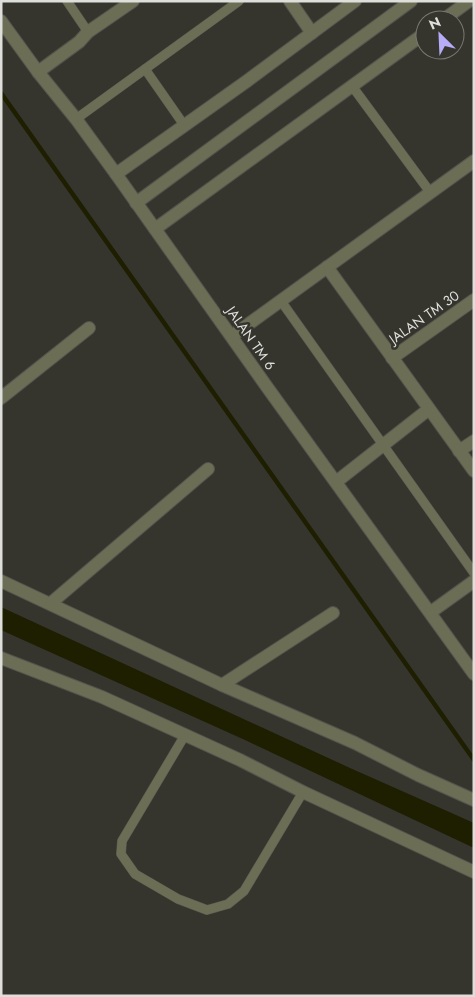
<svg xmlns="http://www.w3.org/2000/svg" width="475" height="997" font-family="Jost,sans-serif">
  <rect width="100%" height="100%" fill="#35352e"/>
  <polygon fill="#1e1e01" points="1,607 350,768 474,823 474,848 245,740 1,630"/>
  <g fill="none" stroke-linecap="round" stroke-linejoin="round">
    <polyline stroke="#1e1e01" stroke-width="4.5" points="1,93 474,760"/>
    <g stroke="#53544d" stroke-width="10">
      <g id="service">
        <polyline points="67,1 88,32"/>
        <polyline points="145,69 184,125"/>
        <polyline points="352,86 430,192"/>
        <polyline points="76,119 239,1"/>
        <polyline points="281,301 474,573"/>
        <polyline points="185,735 122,841 121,854 135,874 178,899 207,910 228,904 244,891 303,792"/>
      </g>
    </g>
    <g stroke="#53544d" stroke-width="14">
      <g id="minor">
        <polyline points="290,1 312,33"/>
        <polyline points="443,20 469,1"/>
        <polyline points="1,21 38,72 76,119 116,174 267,387 474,674"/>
        <polyline points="38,72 79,42 88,32 133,1"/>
        <polyline points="116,174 247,81 355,1"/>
        <polyline points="136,203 411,1"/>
        <polyline points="155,229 425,33"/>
        <polyline points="327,267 474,471"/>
        <polyline points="232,336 474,161"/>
        <polyline points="392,358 474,300"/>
        <polyline points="1,398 89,328"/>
        <polyline points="459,451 474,441"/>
        <polyline points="336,482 429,409"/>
        <polyline points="1,581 222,685 355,743 418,775 474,800"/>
        <polyline points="51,603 208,469"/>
        <polyline points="431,612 474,581"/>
        <polyline points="1,658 102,697 240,760 303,792 474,872"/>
        <polyline points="222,685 333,613"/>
      </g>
    </g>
    <use href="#service" stroke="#6c6d55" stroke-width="9"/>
    <use href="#minor" stroke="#6c6d55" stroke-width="12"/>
  </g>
  <g text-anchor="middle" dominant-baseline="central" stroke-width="5" stroke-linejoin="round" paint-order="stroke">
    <g font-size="14" fill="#dedfda" stroke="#35352e">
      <text transform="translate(424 317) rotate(-35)">JALAN TM 30</text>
      <text transform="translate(251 338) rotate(55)">JALAN TM 6</text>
    </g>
  </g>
  <rect width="475" height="997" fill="none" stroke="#dedfda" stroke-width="5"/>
  <g transform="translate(440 35) rotate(336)"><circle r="24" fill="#35352e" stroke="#797973"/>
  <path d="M0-4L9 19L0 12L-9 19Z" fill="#b6acf8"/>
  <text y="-8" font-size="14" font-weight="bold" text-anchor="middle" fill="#dedfda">N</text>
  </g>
</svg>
